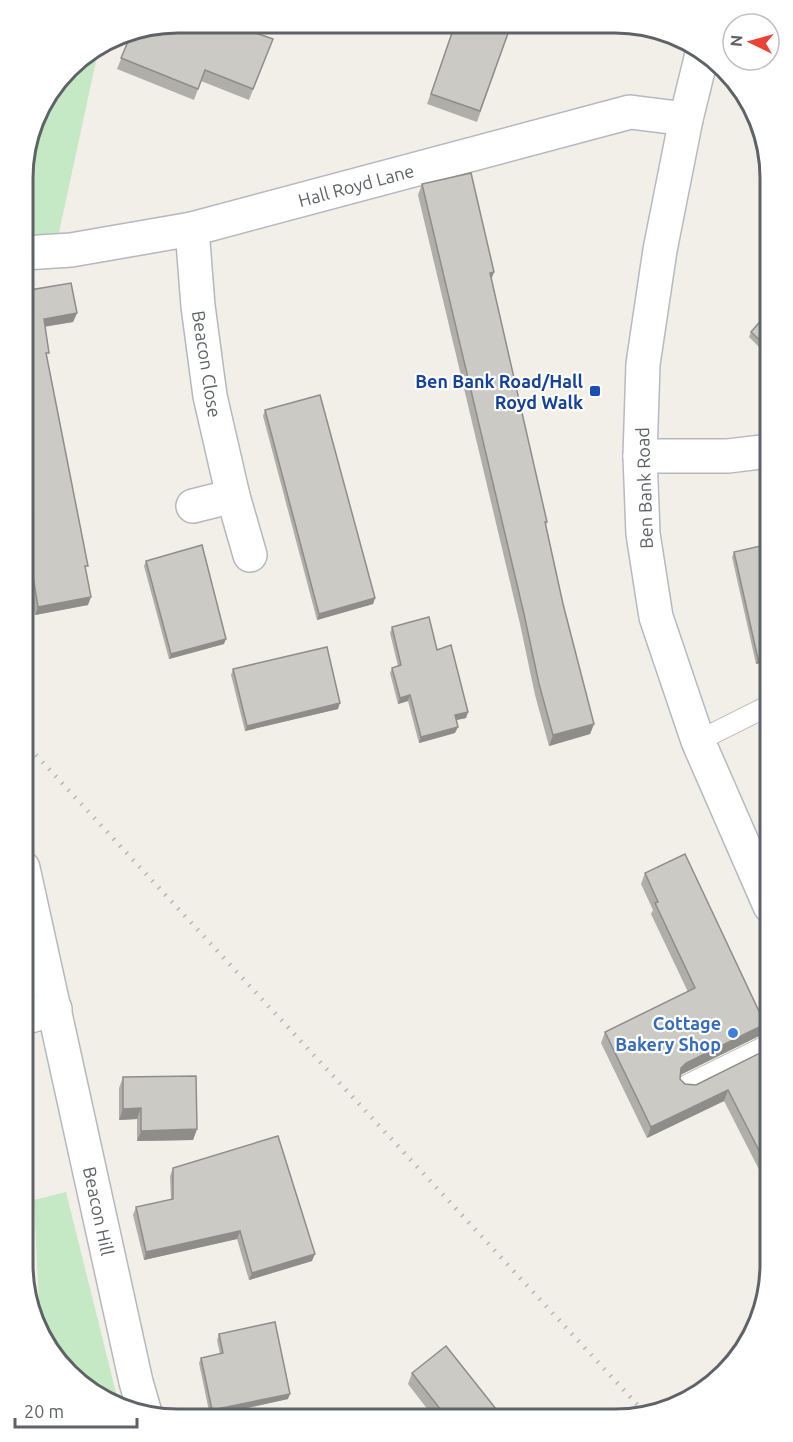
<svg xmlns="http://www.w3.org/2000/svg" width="793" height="1442" font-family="Ubuntu,sans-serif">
  <rect width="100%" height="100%" fill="#f1efe8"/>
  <g fill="#c5e8c5">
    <polygon points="103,44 96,61 55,251 24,253 24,158 39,109 75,61"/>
    <polygon points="66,1192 118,1401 118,1402 83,1387 40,1327 34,1200"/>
  </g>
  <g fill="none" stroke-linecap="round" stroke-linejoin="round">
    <g stroke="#b5b8bc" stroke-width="22">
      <g id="lane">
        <polyline points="698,741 770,705"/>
        <polyline points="687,1085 770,1044"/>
      </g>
    </g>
    <g stroke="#b5b8bc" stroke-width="36">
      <g id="street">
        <polyline points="192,229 198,306 210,396 233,496 250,555"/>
        <polyline points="24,253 71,250 192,229 630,112 686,119"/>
        <polyline points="640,456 728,456 770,451"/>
        <polyline points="193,506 233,496"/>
        <polyline points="23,868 136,1382 145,1413"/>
        <polyline points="23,1018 55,1009"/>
      </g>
    </g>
    <g stroke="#b6babf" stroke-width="36">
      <polyline id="secondary" points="702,54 686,119 660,250 643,364 640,456 643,534 656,617 698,741 770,906"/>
    </g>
    <use href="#lane" stroke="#fff" stroke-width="20"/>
    <use href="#street" stroke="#fff" stroke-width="33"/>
    <use href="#secondary" stroke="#fff" stroke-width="33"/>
    <polyline stroke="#b6b7b8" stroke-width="4.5" stroke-dasharray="1.5 8" stroke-linecap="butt" points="23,741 646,1414"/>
  </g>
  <g fill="#afaea9">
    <polygon points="178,22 258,23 254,32 273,39 249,100 201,81 194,100 117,69 132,32"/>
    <polygon points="455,24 511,25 477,122 427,104"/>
    <polygon points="422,184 494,272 491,280 547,522 546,525 563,604 594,724 590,734 549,746 535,695 520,624 418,195"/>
    <polygon points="24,291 77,313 73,322 45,327 47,358 86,571 88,605 35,615 29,585 26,585 23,572"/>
    <polygon points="770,310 770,358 749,337 751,332"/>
    <polygon points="265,410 375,598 373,604 317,620 263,416"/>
    <polygon points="734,552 770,661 756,664 732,557"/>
    <polygon points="146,561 224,644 169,659 144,566"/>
    <polygon points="392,627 437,650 468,712 466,718 456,720 455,733 419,743 408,701 398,704 390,673 392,668 398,666 390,633"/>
    <polygon points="233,669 338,709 245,731 231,675"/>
    <polygon points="770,738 770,763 764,750 768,740"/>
    <polygon points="645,873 761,1035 682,1074 680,1076 680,1079 685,1084 696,1085 770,1058 770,1191 724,1101 647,1138 601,1043 605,1032 688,992 651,914 653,910 641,884"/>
    <polygon points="123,1077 197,1129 193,1140 137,1141 137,1119 119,1120 119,1088"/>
    <polygon points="173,1168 312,1261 249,1280 237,1239 144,1260 133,1215 136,1207 171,1200 170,1176"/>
    <polygon points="219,1334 288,1399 210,1416 199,1363 201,1358 220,1354 217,1340"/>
    <polygon points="412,1373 504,1419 435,1419 408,1384"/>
  </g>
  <g fill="#8f8d8a">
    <polygon points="494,272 490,282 490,273"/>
    <polygon points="77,313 73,322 40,327 44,319"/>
    <polygon points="29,576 33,576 29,585 26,585"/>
    <polygon points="91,597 88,605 35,615 38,607"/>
    <polygon points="375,598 373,604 317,620 319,614"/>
    <polygon points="226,639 224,644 169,659 171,654"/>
    <polygon points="770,656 770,661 756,664 758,659"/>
    <polygon points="410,695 408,701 398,704 400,698"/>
    <polygon points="340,703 338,709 245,731 247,726"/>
    <polygon points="468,712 466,718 452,721 455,715"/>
    <polygon points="594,724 590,734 549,746 553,735"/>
    <polygon points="458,727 455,733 419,743 421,737"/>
    <polygon points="765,1024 761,1035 682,1074 677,1079 681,1068 686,1063"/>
    <polygon points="728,1090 724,1101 647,1138 651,1127"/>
    <polygon points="141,1108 137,1119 119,1120 123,1109"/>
    <polygon points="197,1129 193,1140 137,1141 141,1131"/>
    <polygon points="240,1231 237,1239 144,1260 146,1252"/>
    <polygon points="315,1254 312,1261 249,1280 252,1273"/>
    <polygon points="290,1394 288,1399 210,1416 212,1410"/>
  </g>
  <g fill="#cccac5" stroke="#8f8d8a" stroke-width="1.5">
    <polygon points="178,22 257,23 253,32 273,39 253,89 205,70 198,89 121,58 132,32"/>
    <polygon points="455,24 511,25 480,111 431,94"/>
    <polygon points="471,173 494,272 490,273 547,522 545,522 563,604 594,724 553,735 539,684 524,614 422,184"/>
    <polygon points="71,283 77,313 44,319 49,353 46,353 88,566 85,566 91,597 38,607 33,576 29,576 23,547 24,291"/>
    <polygon points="770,310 770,350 751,332"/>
    <polygon points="320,395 375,598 319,614 265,410"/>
    <polygon points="770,544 770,656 758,659 734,552"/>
    <polygon points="202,545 226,639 171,654 146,561"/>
    <polygon points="429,617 437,650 451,645 468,712 455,715 458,727 421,737 410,695 400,698 392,668 401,665 392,627"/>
    <polygon points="327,647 340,703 247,726 233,669"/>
    <polygon points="685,854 765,1024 686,1063 681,1068 680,1079 685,1084 696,1085 766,1050 770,1058 770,1172 728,1090 651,1127 605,1032 695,988 655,903 658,902 645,873"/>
    <polygon points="196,1076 197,1129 141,1131 141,1108 123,1109 123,1077"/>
    <polygon points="278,1136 315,1254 252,1273 240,1231 146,1252 136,1207 173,1199 173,1168"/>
    <polygon points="275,1322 290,1394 212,1410 201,1358 223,1353 219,1334"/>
    <polygon points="446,1346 504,1419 448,1419 412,1373"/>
  </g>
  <rect fill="#1a4fb4" stroke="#fff" stroke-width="2" x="589" y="385" width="12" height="12" rx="3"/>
  <circle fill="#3f7fe0" stroke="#fff" stroke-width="2" cx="733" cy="1033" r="6"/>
  <g text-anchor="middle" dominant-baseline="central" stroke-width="4.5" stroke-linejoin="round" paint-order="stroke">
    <g font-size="18" fill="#5f6368" stroke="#fff">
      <text transform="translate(356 185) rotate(-15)">Hall Royd Lane</text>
      <text transform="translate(207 364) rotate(81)">Beacon Close</text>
      <text transform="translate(644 488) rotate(-92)">Ben Bank Road</text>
      <text transform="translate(99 1211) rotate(78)">Beacon Hill</text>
    </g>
    <g font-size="18" font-weight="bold" fill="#164399" stroke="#fff" text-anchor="end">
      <text x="583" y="381">Ben Bank Road/Hall<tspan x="583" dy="21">Royd Walk</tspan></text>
    </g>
    <g font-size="18" font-weight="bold" fill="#366cbe" stroke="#fff" text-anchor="end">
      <text x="721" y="1023">Cottage<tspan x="721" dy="21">Bakery Shop</tspan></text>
    </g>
  </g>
  <path d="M0 0H793V1442H0ZM178 33H615A145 145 0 0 1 760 178V1264A145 145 0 0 1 615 1409H178A145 145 0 0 1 33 1264V178A145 145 0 0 1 178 33Z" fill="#fff" fill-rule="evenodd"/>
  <path fill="none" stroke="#5f6368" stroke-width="3" d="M178 33H615A145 145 0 0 1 760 178V1264A145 145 0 0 1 615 1409H178A145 145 0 0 1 33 1264V178A145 145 0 0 1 178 33Z"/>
  <g transform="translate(751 42) rotate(275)"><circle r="28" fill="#ffffff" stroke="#bfc1c3" stroke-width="1.5"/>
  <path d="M0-4.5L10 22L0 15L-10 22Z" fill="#ea4335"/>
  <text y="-9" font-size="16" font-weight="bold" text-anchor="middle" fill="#5f6368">N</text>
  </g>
  <path d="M15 1418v9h122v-9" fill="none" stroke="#5f6368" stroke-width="3"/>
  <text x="24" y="1418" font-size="18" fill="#5f6368" stroke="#ffffff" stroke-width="4.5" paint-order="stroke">20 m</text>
</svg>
